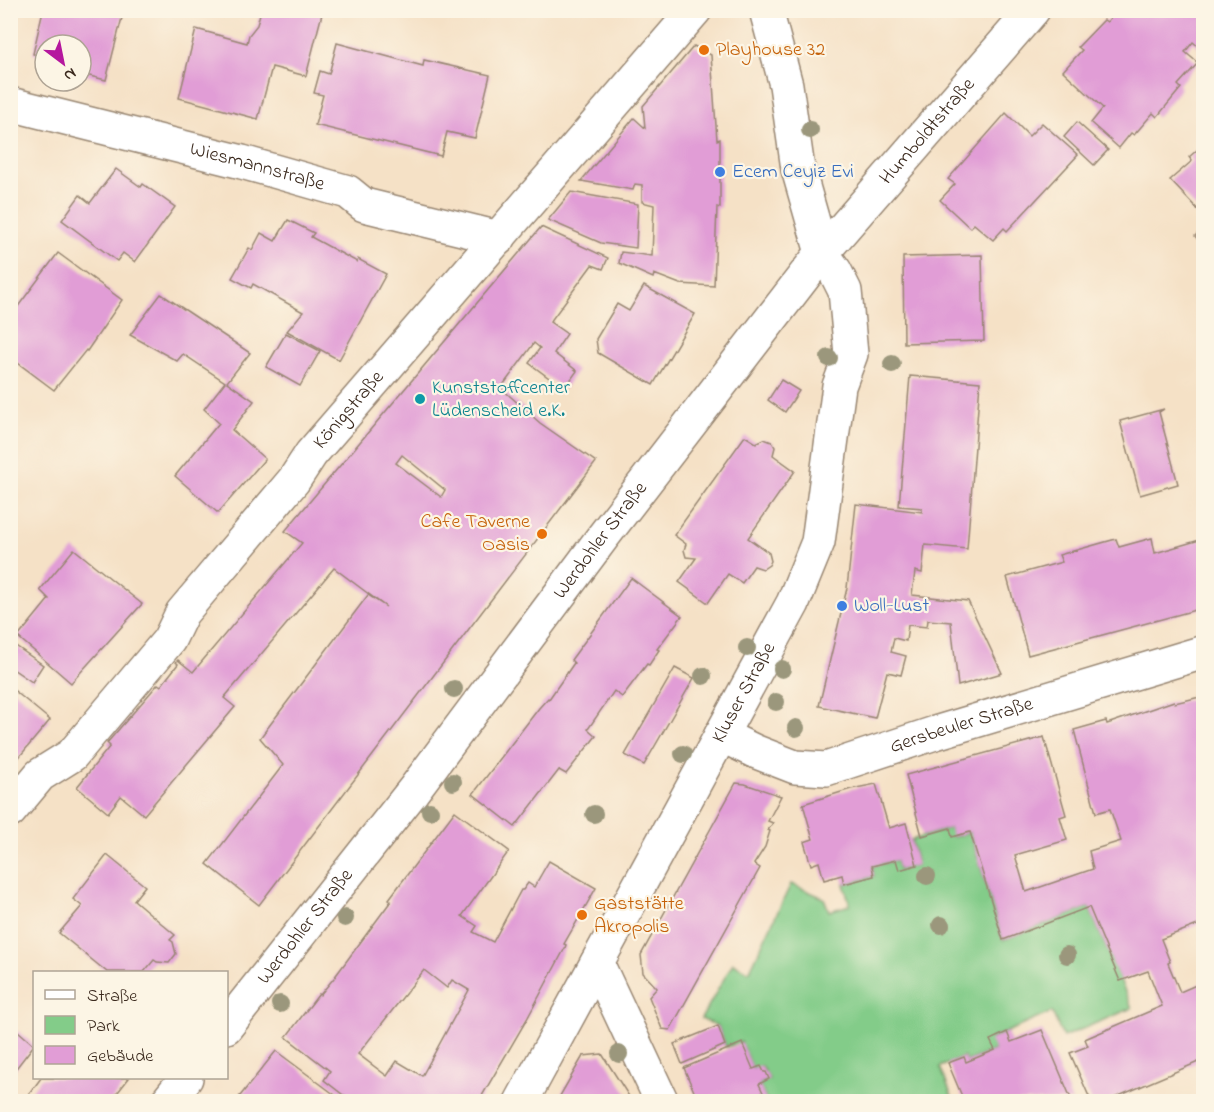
<svg xmlns="http://www.w3.org/2000/svg" width="1214" height="1112" font-family="'Indie Flower',sans-serif">
  <rect width="100%" height="100%" fill="#fcf5e5"/>
  <filter id="ink" filterUnits="userSpaceOnUse"><feTurbulence type="fractalNoise" baseFrequency=".0167" numOctaves="2"/><feDisplacementMap in="SourceGraphic" scale="12" xChannelSelector="R" yChannelSelector="G"/><feConvolveMatrix kernelMatrix="1 2 1 2 8 2 1 2 1" color-interpolation-filters="sRGB"/></filter>
  <filter id="wash" filterUnits="userSpaceOnUse"><feTurbulence type="fractalNoise" baseFrequency=".008" numOctaves="4" result="noise"/><feDisplacementMap in="SourceGraphic" scale="24" xChannelSelector="R" yChannelSelector="G"/><feGaussianBlur stdDeviation="1.35" result="paint"/><feColorMatrix in="noise" values="0 0 0 0 0 0 0 0 0 0 0 0 0 0 0 0 0 1.4 0 .05"/><feComposite in="paint" operator="in"/></filter>
  <g filter="url(#wash)">
    <rect width="100%" height="100%" fill="#f5e1c6"/>
    <polygon fill="#83cc89" stroke="#5f7b54" stroke-width="1.5" points="950,828 953,837 970,832 1003,940 1089,907 1132,1008 1063,1037 1052,1012 991,1039 995,1050 966,1062 964,1057 940,1067 954,1102 793,1102 792,1099 786,1101 767,1101 759,1084 769,1079 762,1066 753,1069 741,1042 726,1047 718,1026 701,1019 733,963 749,972 791,884 824,898 829,911 850,905 844,884 874,876 872,866 896,860 899,870 917,865 911,840"/>
    <g id="blocks">
      <g fill="#e19dd6" fill-rule="evenodd">
        <polygon points="43,10 124,10 106,80 81,74 81,45 45,45 45,57 33,54"/>
        <polygon points="261,10 323,10 306,76 272,67 258,119 179,98 196,29 247,43 249,35 257,25"/>
        <polygon points="1117,10 1203,10 1203,43 1200,48 1193,42 1185,52 1198,63 1178,85 1181,88 1157,117 1153,113 1134,135 1131,133 1119,148 1091,123 1103,108 1063,71 1082,50 1078,47 1104,20 1107,22"/>
        <polygon points="337,43 423,66 424,60 490,75 475,138 447,132 441,156 315,125 323,95 314,93 320,71 329,74"/>
        <polygon points="694,46 711,55 717,140 720,139 720,208 717,207 714,286 680,284 654,274 653,278 619,263 621,252 652,256 654,205 642,202 642,185 635,184 633,190 581,181 634,118 645,128 643,106"/>
        <polygon points="1006,113 1029,136 1042,123 1078,155 1007,231 1004,228 993,240 974,224 970,228 940,200 955,184 948,179"/>
        <polygon points="1077,122 1108,150 1094,165 1064,137"/>
        <polygon points="1203,145 1203,215 1170,180 1192,161 1189,157"/>
        <polygon points="116,169 141,187 143,184 175,207 135,262 123,253 117,261 62,220 80,195 90,203"/>
        <polygon points="571,192 638,204 636,248 601,243 548,220"/>
        <polygon points="288,220 314,233 311,237 335,250 357,262 358,259 386,274 339,360 287,331 303,312 253,284 251,288 232,278 249,248 252,250 261,233 275,241"/>
        <path d="M 541,227 L 608,258 L 603,269 L 592,265 L 550,322 L 567,334 L 554,353 L 577,371 L 564,389 L 529,363 L 540,348 L 534,343 L 501,388 L 540,423 L 596,462 L 259,905 L 207,864 L 283,765 L 260,738 L 368,595 L 386,607 L 334,568 L 224,698 L 235,707 L 144,815 L 121,796 L 108,813 L 77,787 L 110,746 L 107,743 L 158,684 L 161,686 L 178,664 L 176,662 L 178,660 L 193,672 L 302,543 L 285,531 ZM 402,455 L 445,490 L 441,497 L 396,463 Z"/>
        <polygon points="1203,228 1203,246 1195,236"/>
        <polygon points="58,253 122,300 87,351 86,350 54,390 10,357 10,317"/>
        <polygon points="982,255 984,341 904,343 903,257"/>
        <polygon points="644,286 695,314 653,385 598,353 596,339 617,304 629,311"/>
        <polygon points="161,294 250,353 227,382 254,401 232,430 265,459 218,513 175,476 219,423 204,409 225,382 183,354 177,361 130,335"/>
        <polygon points="286,333 320,351 300,386 266,367"/>
        <polygon points="910,376 980,382 967,549 925,545 922,573 915,571 912,595 968,601 1002,673 958,686 951,622 928,620 927,627 908,625 906,641 894,638 891,652 906,656 901,675 887,672 875,718 819,706 847,588 856,504 922,512 922,508 899,506"/>
        <polygon points="781,380 799,391 785,412 768,400"/>
        <polygon points="1164,409 1159,412 1178,484 1140,495 1120,421"/>
        <polygon points="745,436 756,443 764,439 772,442 775,447 773,455 795,471 748,538 769,553 771,561 769,565 763,569 754,566 742,583 728,574 708,603 679,582 696,558 686,557 684,550 686,544 674,535"/>
        <polygon points="1152,538 1155,553 1203,539 1203,608 1028,655 1007,577 1062,562 1059,555 1116,539 1119,547"/>
        <polygon points="74,549 142,604 71,683 18,637 49,599 40,590"/>
        <polygon points="631,578 682,616 657,649 659,650 649,665 647,664 622,697 614,691 588,729 596,736 566,774 559,770 515,827 473,794 539,708 548,698 549,699 574,663 571,660"/>
        <polygon points="10,642 43,665 32,682 10,667"/>
        <polygon points="675,668 694,678 644,765 625,755"/>
        <polygon points="10,687 50,720 10,768"/>
        <polygon points="1200,697 1203,710 1203,923 1161,939 1170,962 1168,963 1180,992 1203,982 1203,1060 1107,1101 1091,1101 1070,1053 1088,1046 1085,1039 1162,1006 1148,971 1120,981 1089,907 1003,940 970,832 952,837 950,828 922,836 906,775 1044,737 1066,815 1060,817 1067,840 1015,855 1026,892 1093,869 1089,851 1121,841 1110,809 1096,813 1074,730 1106,721 1107,724 1174,701 1175,703"/>
        <polygon points="736,783 745,784 781,796 768,821 773,823 768,830 770,831 765,847 754,864 760,868 670,1030 662,1029 649,997 657,988 643,973 641,955"/>
        <polygon points="876,784 889,828 906,823 917,865 899,870 896,860 872,866 874,876 844,884 842,875 824,880 819,862 811,865 804,842 813,839 803,804 851,789"/>
        <path d="M 455,811 L 509,851 L 462,916 L 477,926 L 473,932 L 493,942 L 521,890 L 523,890 L 528,883 L 534,887 L 549,861 L 596,888 L 564,944 L 566,945 L 565,948 L 527,1019 L 479,1101 L 351,1101 L 324,1080 L 330,1071 L 286,1037 L 319,994 L 320,995 L 334,978 L 391,901 L 389,899 ZM 424,970 L 447,988 L 452,980 L 469,990 L 422,1076 L 397,1061 L 387,1076 L 358,1054 Z"/>
        <polygon points="107,855 145,886 134,900 175,935 170,940 173,942 176,954 169,963 157,962 154,960 144,972 107,972 59,933 82,906 73,899"/>
        <polygon points="718,1026 725,1045 682,1064 674,1044"/>
        <polygon points="1042,1030 1072,1101 964,1101 948,1063 964,1057 966,1062 995,1050 990,1040 1007,1032 1011,1042"/>
        <polygon points="18,1031 34,1045 14,1071 10,1068 10,1039"/>
        <polygon points="742,1043 753,1069 761,1066 764,1072 766,1072 769,1079 759,1084 767,1101 698,1101 684,1068"/>
        <polygon points="276,1051 323,1086 343,1101 236,1101"/>
        <polygon points="602,1054 632,1101 557,1101 583,1056"/>
        <polygon points="41,1078 129,1078 111,1101 24,1101"/>
      </g>
    </g>
  </g>
  <g filter="url(#ink)">
    <use href="#blocks" fill-opacity="0" stroke="#988672" stroke-width="1.5"/>
    <g fill="none" stroke-linecap="round" stroke-linejoin="round">
      <g stroke="#988672" stroke-width="36">
        <g id="minor">
          <path id="s1" d="M 10,104 L 242,162 L 348,192 L 364,205 L 499,238"/>
          <path id="s2" d="M 721,735 L 754,751 L 795,767 L 826,769 L 935,733 L 1204,652"/>
          <path id="s3" d="M 10,811 L 40,775 L 72,755 L 169,640 L 182,613 L 294,480 L 311,454 L 695,10"/>
          <polyline points="597,963 662,1102"/>
          <path id="s4" d="M 226,1027 L 413,791 L 602,538 L 822,253 L 1033,10"/>
          <polyline points="167,1102 186,1078"/>
          <path id="s5" d="M 521,1102 L 793,603 L 818,542 L 839,386 L 851,354 L 845,291 L 835,271 L 822,253 L 798,169 L 786,85 L 766,10"/>
        </g>
      </g>
      <use href="#minor" stroke="#fff" stroke-width="33"/>
    </g>
    <g fill="#9b977b">
      <circle cx="810" cy="130" r="9"/>
      <circle cx="829" cy="358" r="9"/>
      <circle cx="892" cy="364" r="9"/>
      <circle cx="747" cy="648" r="9"/>
      <circle cx="782" cy="669" r="9"/>
      <circle cx="703" cy="676" r="9"/>
      <circle cx="454" cy="689" r="9"/>
      <circle cx="776" cy="702" r="9"/>
      <circle cx="796" cy="728" r="9"/>
      <circle cx="683" cy="754" r="9"/>
      <circle cx="453" cy="782" r="9"/>
      <circle cx="430" cy="811" r="9"/>
      <circle cx="594" cy="814" r="9"/>
      <circle cx="927" cy="876" r="9"/>
      <circle cx="345" cy="918" r="9"/>
      <circle cx="941" cy="925" r="9"/>
      <circle cx="1067" cy="955" r="9"/>
      <circle cx="280" cy="1004" r="9"/>
      <circle cx="619" cy="1054" r="9"/>
    </g>
  </g>
  <g fill="#e8710a" stroke="#fcf5e5" stroke-width="2">
    <circle cx="704" cy="50" r="6"/>
    <circle cx="542" cy="534" r="6"/>
    <circle cx="582" cy="915" r="6"/>
  </g>
  <g fill="#3f7fe0" stroke="#fcf5e5" stroke-width="2">
    <circle cx="720" cy="172" r="6"/>
    <circle cx="842" cy="606" r="6"/>
  </g>
  <circle fill="#0f9aa8" stroke="#fcf5e5" stroke-width="2" cx="420" cy="399" r="6"/>
  <g text-anchor="middle" dominant-baseline="central" stroke-width="4.5" stroke-linejoin="round" paint-order="stroke">
    <g font-size="20" fill="#c56008" stroke="#fcf5e5" text-anchor="start">
      <text x="716" y="50">Playhouse 32</text>
      <text x="530" y="522" text-anchor="end">Cafe Taverne<tspan x="530" dy="23">Oasis</tspan></text>
      <text x="594" y="904">Gaststätte<tspan x="594" dy="23">Akropolis</tspan></text>
    </g>
    <g font-size="20" fill="#3b2a1e" stroke="#fcf5e5">
      <text stroke="none"><textPath href="#s4" startOffset="1138">Humboldtstraße</textPath></text>
      <text stroke="none"><textPath href="#s1" startOffset="255">Wiesmannstraße</textPath></text>
      <text stroke="none"><textPath href="#s3" startOffset="528">Königstraße</textPath></text>
      <text stroke="none"><textPath href="#s4" startOffset="614">Werdohler Straße</textPath></text>
      <text stroke="none"><textPath href="#s5" startOffset="466">Kluser Straße</textPath></text>
      <text stroke="none"><textPath href="#s2" startOffset="254">Gersbeuler Straße</textPath></text>
      <text stroke="none"><textPath href="#s4" startOffset="128">Werdohler Straße</textPath></text>
    </g>
    <g font-size="20" fill="#366cbe" stroke="#fcf5e5" text-anchor="start">
      <text x="732" y="172">Ecem Ceyiz Evi</text>
      <text x="854" y="606">Woll-Lust</text>
    </g>
    <g font-size="20" fill="#0d838f" stroke="#fcf5e5" text-anchor="start">
      <text x="432" y="388">Kunststoffcenter<tspan x="432" dy="23">Lüdenscheid e.K.</tspan></text>
    </g>
  </g>
  <rect width="1214" height="1112" fill="none" stroke="#fcf5e5" stroke-width="36"/>
  <rect x="33" y="971" width="195" height="108" fill="#fcf5e5" stroke="#afa495" stroke-width="1.5"/>
  <rect x="45" y="990" width="30" height="9" fill="#ffffff" stroke="#afa495" stroke-width="1.5"/>
  <text x="87" y="1001" font-size="18" fill="#3b2a1e">Straße</text>
  <rect x="45" y="1016" width="30" height="18" fill="#83cc89" stroke="#afa495" stroke-width="1.5"/>
  <text x="87" y="1031" font-size="18" fill="#3b2a1e">Park</text>
  <rect x="45" y="1046" width="30" height="18" fill="#e19dd6" stroke="#afa495" stroke-width="1.5"/>
  <text x="87" y="1061" font-size="18" fill="#3b2a1e">Gebäude</text>
  <g transform="translate(63 63) rotate(148)"><circle r="28" fill="#fcf5e5" stroke="#afa495" stroke-width="1.5"/>
  <path d="M0-4.5L10 22L0 15L-10 22Z" fill="#b5179e"/>
  <text y="-9" font-size="16" font-weight="bold" text-anchor="middle" fill="#3b2a1e">N</text>
  </g>
</svg>
